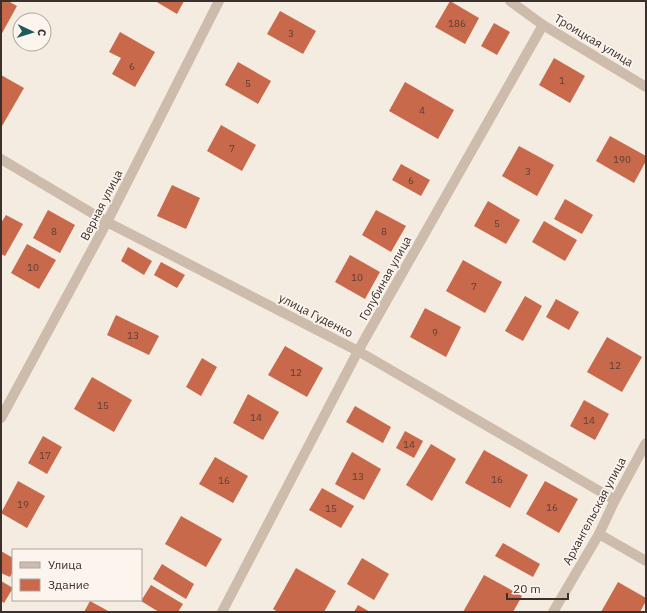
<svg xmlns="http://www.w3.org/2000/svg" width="647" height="613" font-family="'IBM Plex Sans',sans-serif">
  <rect width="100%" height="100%" fill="#f4ebe1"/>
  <g fill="#c8694b">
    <polygon points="1,1 8,1 17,6 1,35"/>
    <polygon points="155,1 184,1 177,14"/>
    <polygon points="450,1 479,18 465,44 435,27"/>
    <polygon points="280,11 316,31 303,54 267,34"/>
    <polygon points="494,23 510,32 497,55 481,46"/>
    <polygon points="120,32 155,52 135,87 112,74 121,58 109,52"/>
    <polygon points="554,58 585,76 570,103 539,85"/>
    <polygon points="238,62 271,81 258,104 225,85"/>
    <polygon points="1,75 24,88 2,126 1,125"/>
    <polygon points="405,82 454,110 438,139 389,111"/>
    <polygon points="221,125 256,145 242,171 207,151"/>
    <polygon points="610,136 646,156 646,161 634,183 596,161"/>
    <polygon points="519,146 554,165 537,196 502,176"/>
    <polygon points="401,164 430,180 421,196 392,180"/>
    <polygon points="172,185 200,198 186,229 157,216"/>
    <polygon points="565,199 593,215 582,234 554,219"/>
    <polygon points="488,201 520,220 506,244 474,226"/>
    <polygon points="48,210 75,225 60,253 33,238"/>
    <polygon points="376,210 406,226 391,252 362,235"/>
    <polygon points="6,215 23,224 5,256 1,254 1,223"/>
    <polygon points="544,221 577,240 565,261 532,242"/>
    <polygon points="27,244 56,260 39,289 11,273"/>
    <polygon points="128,247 152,261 144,275 121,261"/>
    <polygon points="350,255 380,272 365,299 335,282"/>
    <polygon points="463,260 502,282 485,313 446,291"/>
    <polygon points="161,262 185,275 177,288 154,275"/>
    <polygon points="525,296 542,306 523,341 505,331"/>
    <polygon points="556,299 579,312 569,330 546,317"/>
    <polygon points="425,308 461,327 446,357 410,337"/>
    <polygon points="116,315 159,336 149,355 107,335"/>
    <polygon points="607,337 642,357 622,392 587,372"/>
    <polygon points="285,346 323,368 307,397 268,375"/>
    <polygon points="202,358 217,367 201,396 186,387"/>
    <polygon points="92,377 132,400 114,432 74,409"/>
    <polygon points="248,394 279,412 263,440 233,423"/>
    <polygon points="584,400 609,414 595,440 570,426"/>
    <polygon points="355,406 391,427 383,443 346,422"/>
    <polygon points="405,431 423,441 414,458 396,448"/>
    <polygon points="43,436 62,447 47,474 28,463"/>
    <polygon points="431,444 456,459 432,501 406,485"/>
    <polygon points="484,450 528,475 510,508 465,483"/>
    <polygon points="352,452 381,469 364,500 335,484"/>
    <polygon points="215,457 248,476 233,503 199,484"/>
    <polygon points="18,481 45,496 27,528 1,513"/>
    <polygon points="545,481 578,499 559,533 526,514"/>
    <polygon points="322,488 354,506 341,528 309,510"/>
    <polygon points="181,516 222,539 206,567 165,544"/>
    <polygon points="503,543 540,564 533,577 495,556"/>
    <polygon points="1,551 13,558 13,571 10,577 1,573"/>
    <polygon points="362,558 389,574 374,600 347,584"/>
    <polygon points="162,564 194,584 186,599 153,579"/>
    <polygon points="296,568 336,591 324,612 278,612 273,609"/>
    <polygon points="484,575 522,596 513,612 463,612"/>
    <polygon points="1,581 13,588 4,603 1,601"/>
    <polygon points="618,582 646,598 646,601 640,612 601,612"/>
    <polygon points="151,585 183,604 178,612 159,612 141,601"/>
    <polygon points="90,601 110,612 84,612"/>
    <polygon points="358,605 370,612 354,612"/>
  </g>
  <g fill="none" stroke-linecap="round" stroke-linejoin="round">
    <g stroke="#cdbbac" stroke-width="10">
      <polyline points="510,1 543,25 646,87"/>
      <polyline points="1,159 107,222 358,351 615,500"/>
      <polyline points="1,418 107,222 219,1"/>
      <polyline points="599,534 646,561"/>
      <polyline points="222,612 358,351 543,25"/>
      <polyline points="553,612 599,534 615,500 646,443"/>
    </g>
  </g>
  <g text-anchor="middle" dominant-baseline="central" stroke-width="3.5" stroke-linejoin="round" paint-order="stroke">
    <g font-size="10" fill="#5e3e33">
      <text x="457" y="23">186</text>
      <text x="291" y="33">3</text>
      <text x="132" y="66">6</text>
      <text x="562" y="80">1</text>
      <text x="248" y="83">5</text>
      <text x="422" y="110">4</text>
      <text x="232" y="148">7</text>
      <text x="622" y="159">190</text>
      <text x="528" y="171">3</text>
      <text x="411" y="180">6</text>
      <text x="497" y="223">5</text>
      <text x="54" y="231">8</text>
      <text x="384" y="231">8</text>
      <text x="33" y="267">10</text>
      <text x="357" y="277">10</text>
      <text x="474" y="286">7</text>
      <text x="435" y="332">9</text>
      <text x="133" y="335">13</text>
      <text x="615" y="365">12</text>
      <text x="296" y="372">12</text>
      <text x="103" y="405">15</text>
      <text x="256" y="417">14</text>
      <text x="589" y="420">14</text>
      <text x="409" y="444">14</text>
      <text x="45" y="455">17</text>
      <text x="358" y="476">13</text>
      <text x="497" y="479">16</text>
      <text x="224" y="480">16</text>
      <text x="23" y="504">19</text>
      <text x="552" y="507">16</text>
      <text x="331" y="508">15</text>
    </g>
    <g font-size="12" fill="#3b302b" stroke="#fbf5ee">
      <text transform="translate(594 40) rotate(31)">Троицкая улица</text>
      <text transform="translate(101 205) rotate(-63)">Верная улица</text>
      <text transform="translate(385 278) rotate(-61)">Голубиная улица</text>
      <text transform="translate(316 315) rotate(27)">улица Гуденко</text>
      <text transform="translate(594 511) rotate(-62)">Архангельская улица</text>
    </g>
  </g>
  <rect width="647" height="613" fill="none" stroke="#3b302b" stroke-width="4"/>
  <rect x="12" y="549" width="130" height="52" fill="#fbf5ee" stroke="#aea6a0"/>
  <rect x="20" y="562" width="20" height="6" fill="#cdbbac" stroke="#aea6a0"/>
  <text x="48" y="569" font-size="12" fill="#3b302b">Улица</text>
  <rect x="20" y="579" width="20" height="12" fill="#c8694b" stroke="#aea6a0"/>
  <text x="48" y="589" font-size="12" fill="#3b302b">Здание</text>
  <g transform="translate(32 32) rotate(94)"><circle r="19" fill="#fbf5ee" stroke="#aea6a0"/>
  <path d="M0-3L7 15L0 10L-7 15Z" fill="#1f5a5e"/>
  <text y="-6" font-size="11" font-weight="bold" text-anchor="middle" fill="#3b302b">С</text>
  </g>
  <path d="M507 593v6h61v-6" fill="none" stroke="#3b302b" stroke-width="2"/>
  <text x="513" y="593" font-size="12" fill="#3b302b" stroke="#fbf5ee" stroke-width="3" paint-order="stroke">20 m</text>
</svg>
